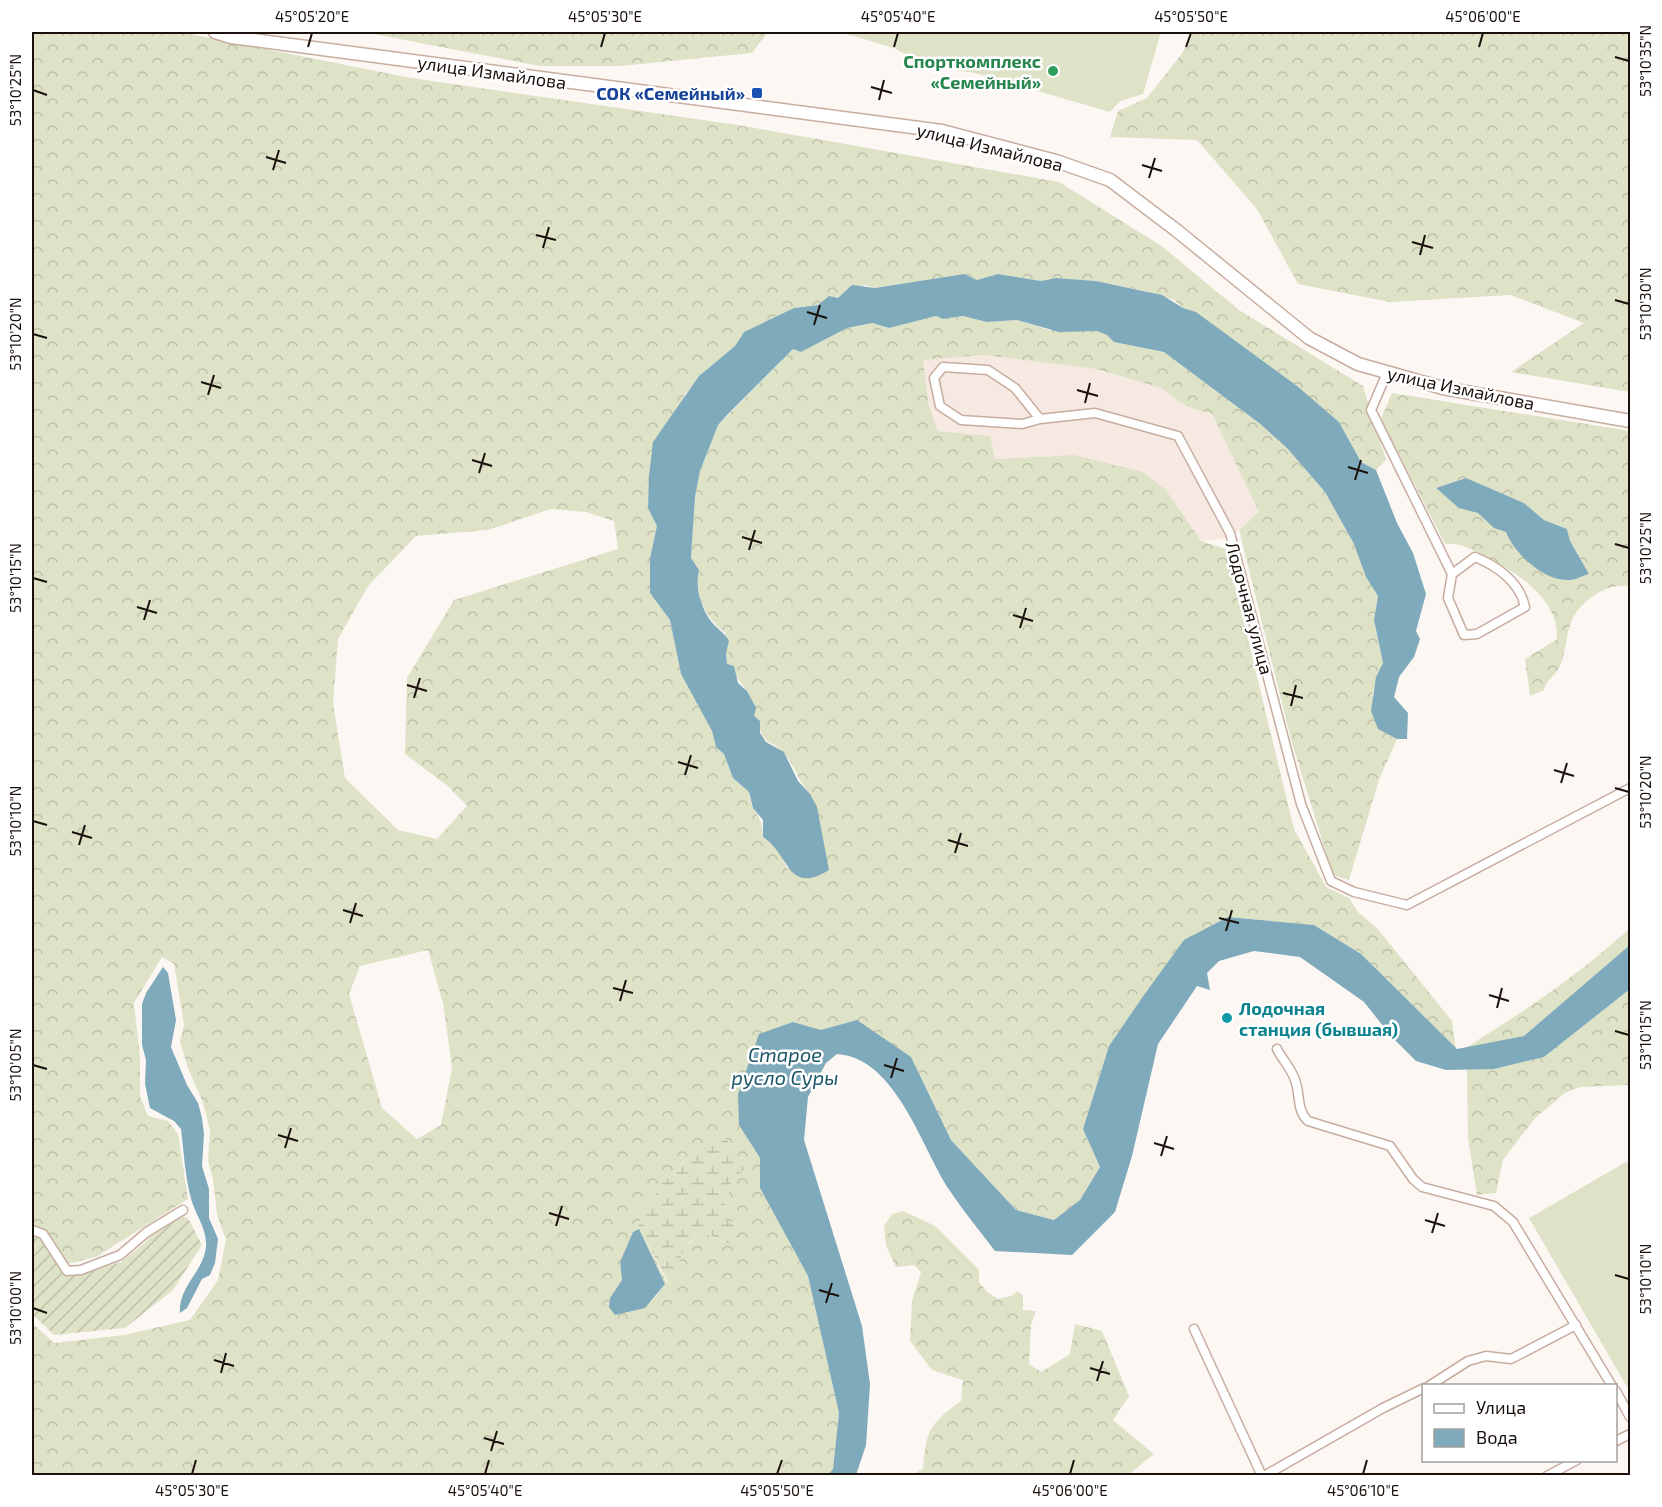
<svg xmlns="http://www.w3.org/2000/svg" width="1662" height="1507" font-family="'Exo 2',sans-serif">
  <defs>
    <pattern id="forest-crowns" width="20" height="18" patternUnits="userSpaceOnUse" patternTransform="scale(1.5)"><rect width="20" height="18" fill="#dee2c7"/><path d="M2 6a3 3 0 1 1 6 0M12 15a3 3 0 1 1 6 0" fill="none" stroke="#bec1aa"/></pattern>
    <pattern id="wetland-marsh" width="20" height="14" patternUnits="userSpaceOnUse" patternTransform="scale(1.5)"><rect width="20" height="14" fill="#dee2c7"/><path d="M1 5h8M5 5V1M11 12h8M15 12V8" fill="none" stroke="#bec1aa"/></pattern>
    <pattern id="garden-furrows" width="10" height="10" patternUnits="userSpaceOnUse" patternTransform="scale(1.5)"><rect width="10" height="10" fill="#dee2c7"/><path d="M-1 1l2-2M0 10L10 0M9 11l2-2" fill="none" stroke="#bec1aa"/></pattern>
  </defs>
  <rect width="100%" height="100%" fill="#fdf7f4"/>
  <polygon fill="#f6e9e2" points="983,355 1096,369 1161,388 1188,407 1212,414 1259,512 1239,530 1223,539 1201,541 1166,490 1074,455 995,459 989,436 938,431 929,406 923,359"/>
  <g fill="url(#forest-crowns)" fill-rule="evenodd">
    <path d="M 32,32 L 180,32 L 411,78 L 738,125 L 1059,182 L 1163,247 L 1239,310 L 1363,386 L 1386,460 L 1376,470 L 1361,462 L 1339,422 L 1320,406 L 1196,312 L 1183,308 L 1174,300 L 1146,291 L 1096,281 L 1056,278 L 1041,281 L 998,274 L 977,280 L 964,274 L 875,288 L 865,285 L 838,298 L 829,296 L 818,305 L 794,308 L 744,332 L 735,346 L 708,368 L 685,394 L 681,405 L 653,442 L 653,517 L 657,526 L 650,558 L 650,593 L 670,620 L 681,674 L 712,731 L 716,747 L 724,754 L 733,778 L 749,792 C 751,813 763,814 763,837 L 779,850 L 788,870 L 810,794 C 797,780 794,763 784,753 C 772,739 761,746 759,721 L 754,716 L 747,691 L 727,664 L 725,633 C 706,618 693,594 699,570 L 691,558 L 695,497 L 700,471 L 718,425 L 793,349 L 801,352 L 847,328 L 872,323 L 889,328 L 936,316 L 943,319 L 963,316 L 987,322 L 1017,320 L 1049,330 L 1097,331 L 1107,335 L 1114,342 L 1164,352 L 1259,423 L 1287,448 L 1325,492 L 1354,544 L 1378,596 L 1374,620 L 1383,664 L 1372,695 L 1389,735 L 1397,739 L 1379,780 L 1349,880 L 1333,875 L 1292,743 L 1239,530 L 1259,512 L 1212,414 L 1188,407 L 1161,388 L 1096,369 L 983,355 L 923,360 L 929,406 L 938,431 L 990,436 L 995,459 L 1074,455 L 1143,472 L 1166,490 L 1201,541 L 1226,549 L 1294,829 L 1326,887 L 1349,898 L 1358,912 L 1377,928 L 1452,1021 L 1456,1049 L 1361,954 L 1314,925 L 1228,917 L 1109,1046 L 1083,1129 L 1100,1167 L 1080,1200 L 1054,1220 L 1016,1210 L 951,1140 L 911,1057 L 793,1022 L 739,1125 L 760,1158 L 760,1188 L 808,1276 L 839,1413 L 833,1469 L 828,1475 L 32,1475 L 32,1323 L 54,1343 L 124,1335 L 190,1320 L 218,1280 L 226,1240 L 217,1215 L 213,1179 L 208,1161 L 210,1130 L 203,1103 L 187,1066 L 180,1041 L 184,1025 L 174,964 L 162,957 L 134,1003 L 140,1058 L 140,1096 L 148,1116 L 168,1121 L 178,1134 L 188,1199 L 96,1257 L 67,1264 L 48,1235 L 32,1226 ZM 551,509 L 586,512 L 614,521 L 618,549 L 454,600 L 407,678 L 405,754 L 449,787 L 467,806 L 437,839 L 398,830 L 345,778 L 333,703 L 338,639 L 368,586 L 416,536 L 488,530 ZM 428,950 L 443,1003 L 452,1068 L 441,1125 L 417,1139 L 382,1108 L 349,994 L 360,966 ZM 687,1156 L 732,1180 L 721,1219 L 738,1224 L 738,1239 L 742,1250 L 707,1234 C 682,1242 677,1260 667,1283 L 638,1225 L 661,1184 L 679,1169 ZM 639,1230 L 665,1284 L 651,1302 L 615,1315 L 610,1298 L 622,1280 L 620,1262 L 633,1232 Z"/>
    <polygon points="363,32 768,32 752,53 620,66 540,66"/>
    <polygon points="1193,32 1626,32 1630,39 1630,392 1511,372 1584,323 1510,295 1390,302 1298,284 1257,209 1197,140 1110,137 1118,111 1147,98 1183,52"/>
    <path d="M 1392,393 L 1630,431 L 1630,587 C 1610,581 1582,600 1573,618 C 1565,633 1567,653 1559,668 C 1554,677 1547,679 1544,690 L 1530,696 L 1525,659 L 1557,639 C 1559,599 1519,574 1488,558 C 1473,550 1462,542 1445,544 L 1381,419 ZM 1466,478 L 1524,503 L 1544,520 L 1567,529 L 1570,541 L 1589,574 C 1583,576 1577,579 1571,580 C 1548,584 1513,552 1506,532 C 1493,528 1489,518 1478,513 C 1460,505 1452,503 1436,488 Z"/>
    <path d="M 1630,928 L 1630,945 L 1621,955 L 1524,1036 L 1464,1049 C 1523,1012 1579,975 1630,928 Z"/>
    <polygon points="1630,989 1630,1085 1580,1087 1565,1093 1535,1118 1503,1160 1496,1193 1477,1195 1468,1138 1467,1069 1494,1069 1544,1057"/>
    <path d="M 903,1211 L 935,1226 L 979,1270 L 979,1282 L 987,1292 L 998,1299 L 1011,1296 L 1018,1291 L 1023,1296 L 1023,1310 L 1036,1311 L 1031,1325 L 1029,1364 L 1041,1372 L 1070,1354 L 1075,1324 L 1102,1331 L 1129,1396 L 1113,1420 L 1154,1454 L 1128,1475 L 911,1475 L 923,1469 C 926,1431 929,1424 961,1401 L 963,1380 L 932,1370 L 910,1341 L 912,1301 L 921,1272 L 914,1265 L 896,1267 L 886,1246 L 884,1226 L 892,1214 Z"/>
  </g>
  <path fill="url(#wetland-marsh)" d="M 724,1136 L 746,1168 L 732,1180 L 721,1219 L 738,1224 L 738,1239 L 743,1251 L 708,1234 C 671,1245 687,1263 670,1286 L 638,1225 L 661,1184 L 679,1169 L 687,1156 L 712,1139 Z"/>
  <polygon fill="url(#garden-furrows)" points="180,1215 188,1218 202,1245 173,1290 125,1328 54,1335 32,1314 32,1227 68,1276 121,1262 146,1242 158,1227"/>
  <g fill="#dee2c7">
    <polygon points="840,32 1161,32 1143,94 1120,101 1110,112 975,73 926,66 894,48"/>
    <polygon points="1626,1162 1630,1163 1630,1392 1529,1218"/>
  </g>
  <g fill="#7eaabb">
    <path d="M 964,274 L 977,280 L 998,274 L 1041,281 L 1056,278 L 1096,281 L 1162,295 L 1183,308 L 1196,312 L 1297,386 L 1339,422 L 1361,462 L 1376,470 L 1397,523 L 1413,553 L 1426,594 L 1416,631 L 1420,639 L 1414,657 L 1399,677 L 1394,697 L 1408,713 L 1407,739 L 1397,739 L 1378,729 L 1371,711 L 1376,677 L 1383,663 L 1374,620 L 1378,596 L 1366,577 L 1354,544 L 1325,492 L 1287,448 L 1259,423 L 1164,352 L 1114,342 L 1107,335 L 1097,331 L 1059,332 L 1017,320 L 987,322 L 963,316 L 943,319 L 936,316 L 889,328 L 872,323 L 847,328 L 801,352 L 793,349 L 728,414 L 718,425 L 700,471 L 695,497 L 691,558 L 699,570 C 695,587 700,605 710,620 C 716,628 724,632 729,641 L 726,653 L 727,664 L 734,666 L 738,683 L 747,691 L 756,708 L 754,716 L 760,721 L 760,733 L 766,742 L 784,752 L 798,781 L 810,794 L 817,807 L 829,870 C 787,896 790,854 763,837 L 763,820 L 753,808 L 749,792 L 733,778 L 724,754 L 716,747 L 712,731 L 681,674 L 670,620 L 650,593 L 650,558 L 657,526 L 648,508 L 649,476 L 653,442 L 699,376 L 735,346 L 744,332 L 794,308 L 818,305 L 829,296 L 838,298 L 852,285 L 875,288 Z"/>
    <path d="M 1466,478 L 1524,503 L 1544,520 L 1567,529 L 1570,541 L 1589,574 C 1582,576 1574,581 1566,580 C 1543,580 1514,553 1506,532 L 1494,528 L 1478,513 L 1459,508 L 1436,488 Z"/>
    <path d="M 1228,917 L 1314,925 L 1361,954 L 1457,1049 L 1524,1036 L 1630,945 L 1630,989 L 1544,1057 L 1494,1069 L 1446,1070 L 1416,1061 L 1391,1036 L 1364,1002 L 1300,957 L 1254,951 L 1219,961 L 1207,973 L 1210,990 L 1197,986 L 1158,1044 L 1132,1156 L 1115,1212 L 1072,1255 L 995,1251 C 980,1231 964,1212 950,1191 C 922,1150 897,1058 837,1054 L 826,1063 L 808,1097 L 804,1140 L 862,1326 L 870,1384 L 866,1445 L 856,1475 L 828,1475 L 833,1469 L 839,1413 L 808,1276 L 760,1188 L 760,1158 L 739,1125 L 738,1094 L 759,1034 L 793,1022 L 821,1030 L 857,1020 L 911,1057 L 951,1140 L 1016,1210 L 1054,1220 L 1080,1200 L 1100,1167 L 1083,1129 L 1109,1046 L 1144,995 L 1184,940 Z"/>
    <path d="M 163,967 L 168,973 L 176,1020 L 171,1047 L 187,1085 L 198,1103 L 202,1118 L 204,1134 L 202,1166 L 209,1189 L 209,1218 L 218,1239 L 215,1263 L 210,1275 L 202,1279 L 187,1308 L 180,1313 C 178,1286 204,1272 206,1246 C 207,1230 197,1217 192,1202 C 185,1179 184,1153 181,1129 L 174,1121 L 150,1108 L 145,1084 L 146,1060 L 142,1045 L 142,1004 L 146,993 Z"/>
    <polygon points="639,1229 665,1284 645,1308 615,1315 609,1307 610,1298 622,1280 620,1262 633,1232"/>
  </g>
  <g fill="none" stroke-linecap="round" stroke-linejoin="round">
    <g stroke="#c7ad9f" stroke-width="11">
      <g id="minor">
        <path d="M 1387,373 L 1371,410 L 1452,574 L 1448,598 L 1464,635 L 1477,634 L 1525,607 C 1520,582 1497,566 1475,557 L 1452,574"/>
        <polyline points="1040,419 1015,388 988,370 943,367 934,378 940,406 961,420 1022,424 1040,419 1095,413 1178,436 1230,533 1301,804 1331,881 1354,892 1407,905 1630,788"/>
        <path d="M 1277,1049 C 1283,1061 1293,1070 1296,1083 C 1300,1096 1297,1111 1308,1121 L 1390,1146 L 1413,1179 L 1422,1187 L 1494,1206 L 1513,1222 L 1612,1386"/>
        <polyline points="32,1230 43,1234 67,1271 81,1270 120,1255 147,1232 183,1210"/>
        <polyline points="1194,1329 1262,1476"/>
        <polyline points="1429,1386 1468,1361 1486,1356 1511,1359 1576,1325"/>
        <polyline points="1616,1391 1630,1417"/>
        <polyline points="1616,1441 1630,1434"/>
        <polyline points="1264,1476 1383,1408 1424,1388"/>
        <polyline points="1547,1476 1577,1460"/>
      </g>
    </g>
    <g stroke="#c7ad9f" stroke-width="15">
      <polyline id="secondary" points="215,32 231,37 942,131 1056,161 1110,180 1176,230 1309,338 1358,364 1443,388 1630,421"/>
    </g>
    <use href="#minor" stroke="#fff" stroke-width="8"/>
    <use href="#secondary" stroke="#fff" stroke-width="12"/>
  </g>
  <path fill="none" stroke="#1a110c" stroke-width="2" d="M 308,47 L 312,33M 601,47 L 605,33M 894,47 L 898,33M 1186,47 L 1191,33M 1479,47 L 1483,33M 1615,57 L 1629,61M 871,87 L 892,93M 33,90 L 47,95M 879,100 L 884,80M 266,157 L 286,163M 1142,165 L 1162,171M 273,170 L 279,150M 1149,178 L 1155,158M 536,235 L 556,240M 1412,242 L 1433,248M 543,248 L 549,227M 1420,255 L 1425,235M 1615,300 L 1629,304M 807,312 L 827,318M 814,325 L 820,305M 33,334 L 47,338M 201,382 L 221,388M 1077,390 L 1098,396M 208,395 L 214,375M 1085,403 L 1090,383M 472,460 L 492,466M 1348,467 L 1368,473M 479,473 L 485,453M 1355,480 L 1361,460M 742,537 L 762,543M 1615,544 L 1629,548M 749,550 L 755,530M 33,578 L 47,582M 137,607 L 157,613M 1013,615 L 1033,621M 144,620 L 150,600M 1020,628 L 1026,608M 407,685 L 427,691M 1283,693 L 1303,698M 414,698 L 420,678M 1291,706 L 1296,685M 678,762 L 698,768M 1554,770 L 1574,776M 685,775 L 691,755M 1561,783 L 1567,763M 1615,788 L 1629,792M 33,821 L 47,825M 72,832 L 92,838M 948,840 L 968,846M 79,845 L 85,825M 955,853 L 961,833M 343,910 L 363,916M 1219,918 L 1239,923M 350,923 L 356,903M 1226,931 L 1232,910M 613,988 L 633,993M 1489,995 L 1509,1001M 620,1001 L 626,980M 1497,1008 L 1502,988M 1615,1031 L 1629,1035M 33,1065 L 47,1069M 884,1065 L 904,1071M 891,1078 L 897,1058M 278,1135 L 298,1141M 1154,1143 L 1174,1149M 285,1148 L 291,1128M 1161,1156 L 1167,1136M 549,1213 L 569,1219M 1425,1220 L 1445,1226M 556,1226 L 562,1206M 1432,1233 L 1438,1213M 1615,1275 L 1629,1279M 819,1290 L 839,1296M 826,1303 L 832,1283M 33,1308 L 47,1313M 214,1360 L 234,1366M 1090,1368 L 1110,1374M 221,1373 L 226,1353M 1097,1381 L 1103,1361M 484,1438 L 504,1444M 491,1451 L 497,1431M 192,1474 L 196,1460M 485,1474 L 489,1460M 777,1474 L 782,1460M 1070,1474 L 1074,1460M 1363,1474 L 1367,1460"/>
  <circle fill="#2e9e5b" stroke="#fff" stroke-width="2" cx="1053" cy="71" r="6"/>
  <rect fill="#1a4fb4" stroke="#fff" stroke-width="2" x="751" y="87" width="12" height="12" rx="3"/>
  <circle fill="#0f9aa8" stroke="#fff" stroke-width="2" cx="1227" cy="1018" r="6"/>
  <g text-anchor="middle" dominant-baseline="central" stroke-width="5" stroke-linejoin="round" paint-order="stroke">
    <g font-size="18" font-weight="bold" fill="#27864d" stroke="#fff" text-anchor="end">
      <text x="1041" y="61">Спорткомплекс<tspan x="1041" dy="21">«Семейный»</tspan></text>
    </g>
    <g font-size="18" fill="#1a110c" stroke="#fff">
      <text transform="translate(492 72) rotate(8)">улица Измайлова</text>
      <text transform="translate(990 147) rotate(14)">улица Измайлова</text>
      <text transform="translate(1461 388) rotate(12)">улица Измайлова</text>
      <text transform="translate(1250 608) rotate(75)">Лодочная улица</text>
    </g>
    <g font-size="18" font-weight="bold" fill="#164399" stroke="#fff" text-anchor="end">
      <text x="745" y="93">СОК «Семейный»</text>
    </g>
    <g font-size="18" font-weight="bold" fill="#0d838f" stroke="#fff" text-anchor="start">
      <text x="1239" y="1008">Лодочная<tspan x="1239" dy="21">станция (бывшая)</tspan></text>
    </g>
    <g font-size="20" font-style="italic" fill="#1b5669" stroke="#fff">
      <text x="785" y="1054">Старое<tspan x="785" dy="23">русло Суры</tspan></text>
    </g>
  </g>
  <rect width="1662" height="1507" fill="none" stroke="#ffffff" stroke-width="66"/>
  <rect x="1422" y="1384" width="195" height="78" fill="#ffffff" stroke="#a3a09e" stroke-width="1.5"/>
  <rect x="1434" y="1404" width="30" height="9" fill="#ffffff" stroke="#a3a09e" stroke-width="1.5"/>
  <text x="1476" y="1414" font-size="18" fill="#1a110c">Улица</text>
  <rect x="1434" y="1429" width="30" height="18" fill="#7eaabb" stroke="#a3a09e" stroke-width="1.5"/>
  <text x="1476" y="1444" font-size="18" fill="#1a110c">Вода</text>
  <rect x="33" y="33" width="1596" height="1441" fill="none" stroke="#1a110c" stroke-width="2"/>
  <g font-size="15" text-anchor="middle" fill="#1a110c">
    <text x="312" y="22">45°05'20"E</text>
    <text x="605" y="22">45°05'30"E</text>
    <text x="898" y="22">45°05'40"E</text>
    <text x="1191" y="22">45°05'50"E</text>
    <text x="1483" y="22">45°06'00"E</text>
    <text transform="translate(1646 61) rotate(-90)" y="5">53°10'35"N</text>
    <text transform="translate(16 90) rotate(-90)" y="5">53°10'25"N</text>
    <text transform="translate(1646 304) rotate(-90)" y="5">53°10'30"N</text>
    <text transform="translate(16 334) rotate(-90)" y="5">53°10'20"N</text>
    <text transform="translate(1646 548) rotate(-90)" y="5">53°10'25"N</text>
    <text transform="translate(16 578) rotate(-90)" y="5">53°10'15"N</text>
    <text transform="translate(1646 792) rotate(-90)" y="5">53°10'20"N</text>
    <text transform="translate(16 821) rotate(-90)" y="5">53°10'10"N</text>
    <text transform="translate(1646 1035) rotate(-90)" y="5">53°10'15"N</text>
    <text transform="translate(16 1065) rotate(-90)" y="5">53°10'05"N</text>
    <text transform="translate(1646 1279) rotate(-90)" y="5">53°10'10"N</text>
    <text transform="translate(16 1308) rotate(-90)" y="5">53°10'00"N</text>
    <text x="192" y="1496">45°05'30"E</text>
    <text x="485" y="1496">45°05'40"E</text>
    <text x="777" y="1496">45°05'50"E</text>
    <text x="1070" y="1496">45°06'00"E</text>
    <text x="1363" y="1496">45°06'10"E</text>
  </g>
</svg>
